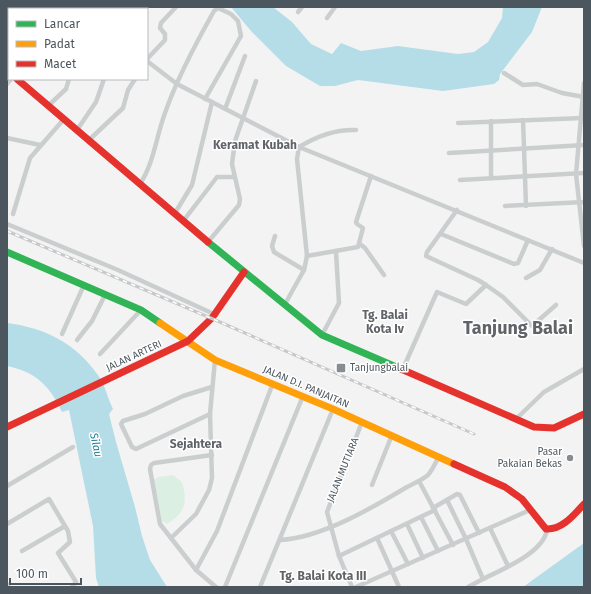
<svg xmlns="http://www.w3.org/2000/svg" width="591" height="594" font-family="'Fira Sans',sans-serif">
  <rect width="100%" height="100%" fill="#f4f3f3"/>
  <path fill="#dcefe3" d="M 173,475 L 182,482 C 188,503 185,513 167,524 L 162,521 L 154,480 L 158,477 Z"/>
  <g fill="#b5dde8">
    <polygon points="231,7 273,7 292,22 311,44 332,54 341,43 361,51 398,46 458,54 474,52 488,42 502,18 503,7 542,7 532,32 500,74 499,80 494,84 443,91 358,80 335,86 320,86 286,66 251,31"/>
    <path d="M 7,323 C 46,328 75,343 98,375 C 105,385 108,399 113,409 L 109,414 L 116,442 L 135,507 L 142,536 L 150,560 L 167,587 L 99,587 L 96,578 L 93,526 L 69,410 L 62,412 C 50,386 36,372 7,366 Z"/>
    <polygon points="584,543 584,587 523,587"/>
  </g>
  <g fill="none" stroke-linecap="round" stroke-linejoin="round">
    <g stroke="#cbcecf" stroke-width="4.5">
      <polyline points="20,7 21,9"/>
      <polyline points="298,12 302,7"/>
      <polyline points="327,18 335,7"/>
      <polyline points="147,59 165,40 165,34 160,28 161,23 176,7"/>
      <polyline points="147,61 177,84 299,147 584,263"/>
      <polyline points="504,73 523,85 537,84 562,93 584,97"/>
      <polyline points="584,83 576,174 584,246"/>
      <polyline points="7,84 11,79"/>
      <polyline points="48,106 66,89 69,79"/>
      <polyline points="225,109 245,56"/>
      <polyline points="523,120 526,206"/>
      <polyline points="458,123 582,118"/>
      <polyline points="77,130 96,102 104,79"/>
      <polyline points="7,138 40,145"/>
      <polyline points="89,140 123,108 128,90 135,79"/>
      <polyline points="449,153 584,145"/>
      <polyline points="491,178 491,121"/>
      <polyline points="460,180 584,173"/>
      <path d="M 140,184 C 154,163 156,137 165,113 C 177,78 196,43 214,11 L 218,8 L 231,14 L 238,21 L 241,36 L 205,99"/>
      <polyline points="505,206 584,202"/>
      <polyline points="175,213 192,185 212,102"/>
      <polyline points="13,214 30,158 64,119"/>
      <polyline points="184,220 217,177 234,177"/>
      <polyline points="7,224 118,270 216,315"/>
      <polyline points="441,234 514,264 518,263 528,240"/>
      <polyline points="275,236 272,246 274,252 304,270"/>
      <polyline points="208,242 239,205 240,199 232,164 235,141 256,81"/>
      <polyline points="360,244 365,248 384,275"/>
      <polyline points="307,256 358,247 363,228 357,224 356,222 371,176"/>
      <polyline points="526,278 540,270 552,249"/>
      <polyline points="486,285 503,297 532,326 556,305"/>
      <path d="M 285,304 L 304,270 L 307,256 L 297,159 L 299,147 C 317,136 335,129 356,130"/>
      <polyline points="62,334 84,285"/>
      <polyline points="322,335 339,303 336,252"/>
      <polyline points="77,340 92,321 105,295"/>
      <polyline points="100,354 141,310"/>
      <polyline points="402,371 437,292 466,304 486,285 478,280 426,256 427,252 457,210"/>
      <polyline points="210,414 136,449 132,447 121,424 123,421 145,414 183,396 212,387"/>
      <polyline points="516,419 544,392 584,369"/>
      <polyline points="212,455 154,463 151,465 150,469 160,524 196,570 216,587"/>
      <polyline points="419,481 453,545"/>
      <polyline points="372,485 392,435"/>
      <polyline points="7,486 73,447"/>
      <path d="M 447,500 L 466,539 L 483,579 C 503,569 543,553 547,530"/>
      <polyline points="433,508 457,494 460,495 479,533"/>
      <polyline points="421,517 438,551"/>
      <polyline points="7,524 49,499 68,531 70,542 58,553 76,582 72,587"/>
      <polyline points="407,524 423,558"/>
      <polyline points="490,528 508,566"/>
      <polyline points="391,531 408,564"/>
      <polyline points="171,538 196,514 209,490 212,478 210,414 215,360"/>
      <polyline points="377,538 399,587"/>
      <path d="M 280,540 C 321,538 372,508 407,487 C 415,483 422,480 428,475 C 433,469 436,462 439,456"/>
      <polyline points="22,551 65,526"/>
      <polyline points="339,556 435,510"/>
      <polyline points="196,570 217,531 273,383"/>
      <polyline points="7,584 9,587"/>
      <polyline points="225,587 303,396"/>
      <polyline points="260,587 333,409"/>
      <polyline points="352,587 339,556 327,512 362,422"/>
      <polyline points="356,587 530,510"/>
      <polyline points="468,587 483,579"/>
    </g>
    <g stroke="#30b455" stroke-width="7">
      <polyline points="208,242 322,335 401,369"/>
      <polyline points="7,252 141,310 160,323"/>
    </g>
    <g stroke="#ff9f0a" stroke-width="7">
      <polyline points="7,71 9,72"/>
      <polyline points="160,323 215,360 333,409 454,464"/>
    </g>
    <g stroke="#e5322d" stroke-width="7">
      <polyline points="17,79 208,242"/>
      <polyline points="401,369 534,427 554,428 584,414"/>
      <polyline points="7,427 188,341 212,318 244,272"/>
      <path d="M 454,464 L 505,487 L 522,499 L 546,529 C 562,530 574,515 584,504"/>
    </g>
    <g stroke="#c7c8ca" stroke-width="3">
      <polyline id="rail" points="7,231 213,319 474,434"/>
    </g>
    <use href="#rail" stroke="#fff" stroke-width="1.5" stroke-dasharray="4.5" stroke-linecap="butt"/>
  </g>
  <g fill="#878d92" stroke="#fff" stroke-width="1.5">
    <rect x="336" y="363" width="10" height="10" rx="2"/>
    <circle cx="570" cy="458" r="4"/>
  </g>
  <g text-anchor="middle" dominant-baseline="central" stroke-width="3" stroke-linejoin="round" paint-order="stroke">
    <g font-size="10" fill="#4c565e" stroke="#fff">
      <text transform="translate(134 356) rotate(-25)">JALAN ARTERI</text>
      <text transform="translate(306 387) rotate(23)">JALAN D.I. PANJAITAN</text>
      <text transform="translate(343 470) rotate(-68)">JALAN MUTIARA</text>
    </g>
    <g font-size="10" fill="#4c565e" stroke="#fff" text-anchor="start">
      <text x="350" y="368">Tanjungbalai</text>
      <text x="562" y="452" text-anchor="end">Pasar<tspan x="562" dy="12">Pakaian Bekas</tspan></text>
    </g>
    <g font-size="11" font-style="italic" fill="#1d7e98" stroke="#fff">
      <text transform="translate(96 445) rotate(78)">Silau</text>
    </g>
    <g font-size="12" font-weight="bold" fill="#606367" stroke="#fff">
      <text x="255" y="145">Keramat Kubah</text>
      <text x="385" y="315">Tg. Balai<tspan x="385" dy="14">Kota Iv</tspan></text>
      <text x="196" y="444">Sejahtera</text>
      <text x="323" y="576">Tg. Balai Kota III</text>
    </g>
    <g font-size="18" font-weight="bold" fill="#606367" stroke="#fff">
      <text x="518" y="328">Tanjung Balai</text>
    </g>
  </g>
  <rect width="591" height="594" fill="none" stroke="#4c565e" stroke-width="16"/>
  <rect x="8" y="8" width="140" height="72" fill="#ffffff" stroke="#b7bbbf"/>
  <rect x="16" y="21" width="20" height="6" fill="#30b455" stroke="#b7bbbf"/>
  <text x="44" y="28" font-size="12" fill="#4c565e">Lancar</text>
  <rect x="16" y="41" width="20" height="6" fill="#ff9f0a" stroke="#b7bbbf"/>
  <text x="44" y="48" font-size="12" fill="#4c565e">Padat</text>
  <rect x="16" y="61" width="20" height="6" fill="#e5322d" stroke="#b7bbbf"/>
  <text x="44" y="68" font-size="12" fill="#4c565e">Macet</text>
  <path d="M10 578v6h71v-6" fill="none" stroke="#4c565e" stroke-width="2"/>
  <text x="16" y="578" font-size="12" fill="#4c565e" stroke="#ffffff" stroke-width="3" paint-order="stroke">100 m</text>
</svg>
